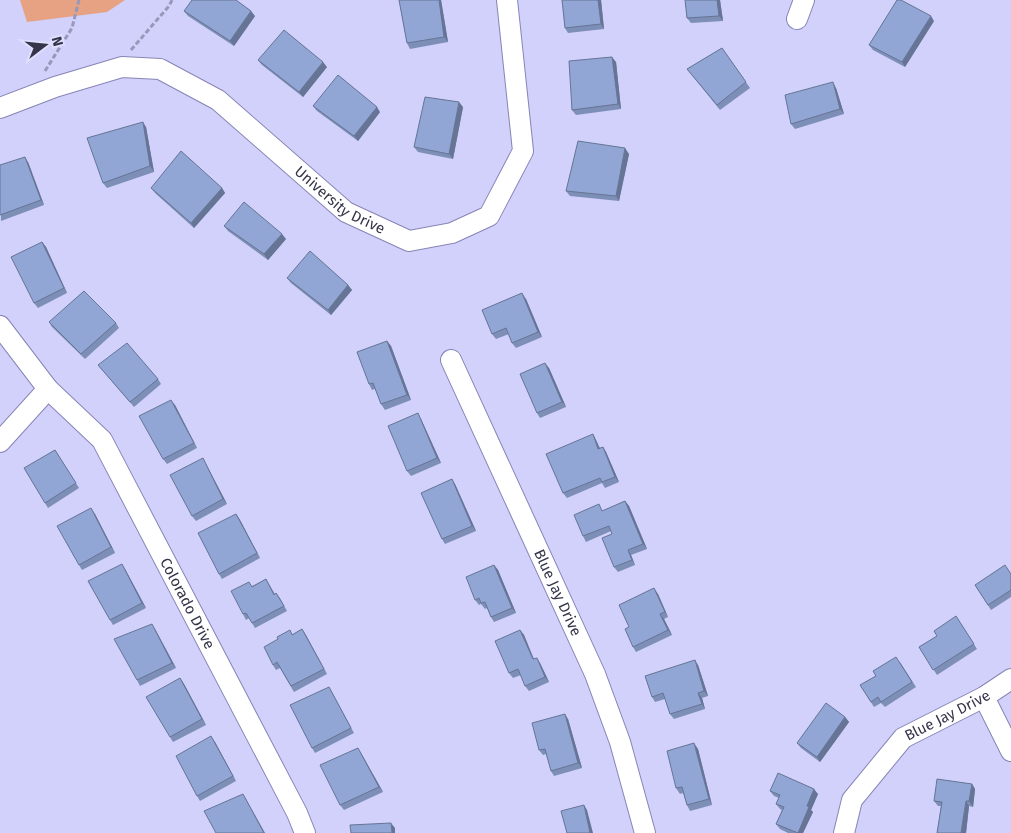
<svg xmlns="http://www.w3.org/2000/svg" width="1011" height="833" font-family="'Fira Sans',sans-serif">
  <rect width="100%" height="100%" fill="#d1d1fb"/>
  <polygon fill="#e6a282" points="20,0 125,0 107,12 27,22"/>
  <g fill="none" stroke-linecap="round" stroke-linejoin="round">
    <g stroke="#8785b6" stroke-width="22">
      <g id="minor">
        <polyline points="797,19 804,0"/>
        <path id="s1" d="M 0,108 L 55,87 L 122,67 L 160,69 L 218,100 L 346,212 L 409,241 L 452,233 L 489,216 L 523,151 L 507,0"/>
        <path id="s2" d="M 0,326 L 48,389 L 102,440 L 297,813 L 305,833"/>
        <path id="s3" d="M 451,360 L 595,674 L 620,742 L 645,833"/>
        <polyline points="0,442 48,389"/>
        <polyline points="984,697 1011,751"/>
        <path id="s4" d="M 844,833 L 852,800 L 903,738 L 984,697 L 1011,679"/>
      </g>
    </g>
    <g stroke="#9898ba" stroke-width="3" stroke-dasharray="5 2.5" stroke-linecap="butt">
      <polyline points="131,50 169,6 172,0"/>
      <polyline points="45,71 72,28 79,0"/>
    </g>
    <use href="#minor" stroke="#fff" stroke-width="20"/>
  </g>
  <g fill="#7d8fb7">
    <polygon points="399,0 441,0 448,42 410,49 407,43"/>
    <polygon points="562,0 601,0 604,29 568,33 565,28"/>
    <polygon points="685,0 720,0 723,21 691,23 687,18"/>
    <polygon points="184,11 255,16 234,46 188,16"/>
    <polygon points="934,21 905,67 873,50 869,45"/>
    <polygon points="722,48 750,88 720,110 687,69"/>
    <polygon points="258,60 327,67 303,97 262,65"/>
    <polygon points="616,62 621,109 576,115 572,110"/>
    <polygon points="836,88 844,114 795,129 791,124"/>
    <polygon points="313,106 380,112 358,141 317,111"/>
    <polygon points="463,107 453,159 418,152 414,147"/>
    <polygon points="146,127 154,172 107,188 103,183"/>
    <polygon points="629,154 619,201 570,196 566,191"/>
    <polygon points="28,162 44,205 1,221 0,165"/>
    <polygon points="151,188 222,188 225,193 194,228 155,193"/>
    <polygon points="224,226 286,239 268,260 228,231"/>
    <polygon points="42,242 46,247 67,293 38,308 34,303"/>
    <polygon points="287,278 348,285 352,290 331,315 291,283"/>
    <polygon points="526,299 542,337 516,348 512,343 509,334 496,339 492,334"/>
    <polygon points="49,322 116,323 119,328 85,359 52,327"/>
    <polygon points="387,341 391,346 411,400 385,410 381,404 375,389 372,390 369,384"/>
    <polygon points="98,365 158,379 161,384 134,407"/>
    <polygon points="549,368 566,407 540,418 537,413"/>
    <polygon points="175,405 197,448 167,464 163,459"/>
    <polygon points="421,419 441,463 411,476 407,471"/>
    <polygon points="593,434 600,448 603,447 606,452 619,482 605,488 602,483 567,498 563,493"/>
    <polygon points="55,450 79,488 48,508 45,503"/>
    <polygon points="203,458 206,464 227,504 196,521 192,516"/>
    <polygon points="455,484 476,531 445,544 442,539"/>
    <polygon points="625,501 629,506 647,549 631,555 635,565 618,572 614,567 612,534 611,531 586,542 583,536 603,511"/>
    <polygon points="95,514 115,553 82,570 79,565"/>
    <polygon points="236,514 240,520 260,558 222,579 219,574"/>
    <polygon points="494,565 498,570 516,613 494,622 491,617 487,608 485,609 481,604 479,605 475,600"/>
    <polygon points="125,569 146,608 113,625 110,620"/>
    <polygon points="1011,574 1011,597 991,610 975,585"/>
    <polygon points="266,579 275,594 276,593 280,598 287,611 255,628 249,618 246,620 243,614 252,586"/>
    <polygon points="658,594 668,617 664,619 672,635 636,652 633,647 629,627"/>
    <polygon points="956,616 977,649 937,675 919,647 937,636"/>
    <polygon points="155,629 176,668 140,686 137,680"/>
    <polygon points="302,629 327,674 294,692 280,668 276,670 273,665 293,634"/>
    <polygon points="520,630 524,635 534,659 540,663 549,682 529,691 525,686 521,675 513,678 509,673"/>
    <polygon points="900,662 916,687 885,707 881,703 874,707 860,685"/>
    <polygon points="698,665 708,696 702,698 705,709 674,719 670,714 665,699 655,702 652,697"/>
    <polygon points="180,678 184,684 206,725 173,742 170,737"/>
    <polygon points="329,687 332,692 354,733 315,753 312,748"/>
    <polygon points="845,717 849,722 820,762 801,748 797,743"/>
    <polygon points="568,719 582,768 554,776 551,771 546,754 543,755 539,750"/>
    <polygon points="215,742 236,781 200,801 197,796"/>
    <polygon points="698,749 712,805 690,811 687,805 683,793 680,794 676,788"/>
    <polygon points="361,753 383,792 344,810 340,805"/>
    <polygon points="972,784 975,789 973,807 969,806 966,833 937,833 941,806 938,806 934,801"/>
    <polygon points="770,791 818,794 811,810 813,812 803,833 788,833 780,829 776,824 782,810 780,809 776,804 779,798 774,796"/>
  </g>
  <g fill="#667495">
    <polygon points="439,0 441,0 448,42 444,37"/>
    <polygon points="598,0 601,0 604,29 601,24"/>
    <polygon points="717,0 720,0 723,21 719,16"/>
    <polygon points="251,11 255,16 234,46 230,41"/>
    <polygon points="931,16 934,21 905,67 902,62"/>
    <polygon points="612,57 616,62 621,109 618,104"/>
    <polygon points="323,62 327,67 303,97 299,92"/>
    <polygon points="833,82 836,88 844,114 840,109"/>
    <polygon points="459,102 463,107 453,159 449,154"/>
    <polygon points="377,107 380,112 358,141 354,136"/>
    <polygon points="143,122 146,127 154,172 150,166"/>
    <polygon points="625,148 629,154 619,201 616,196"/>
    <polygon points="25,157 28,162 44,205 41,200"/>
    <polygon points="222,188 225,193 194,228 191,223"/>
    <polygon points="282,234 286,239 268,260 264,254"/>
    <polygon points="42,242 46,247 67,293 64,288"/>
    <polygon points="348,285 352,290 331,315 328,310"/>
    <polygon points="522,293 526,299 542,337 538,332"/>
    <polygon points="387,341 391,346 411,400 407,395"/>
    <polygon points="545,363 549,368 566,407 562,402"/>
    <polygon points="171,400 175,405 197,448 194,443"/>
    <polygon points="418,413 421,419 441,463 437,458"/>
    <polygon points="593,434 596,440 602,454 598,449"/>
    <polygon points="603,447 606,452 619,482 615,477"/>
    <polygon points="203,458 206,464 227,504 223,499"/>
    <polygon points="452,479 455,484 476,531 472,526"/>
    <polygon points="625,501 629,506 647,549 643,544"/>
    <polygon points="91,508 95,514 115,553 111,547"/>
    <polygon points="236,514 240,520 260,558 257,553"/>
    <polygon points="628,550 631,555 635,565 632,560"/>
    <polygon points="122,564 125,569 146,608 142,603"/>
    <polygon points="494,565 498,570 516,613 512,608"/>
    <polygon points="654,588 658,594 668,617 665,612"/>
    <polygon points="660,614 664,619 672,635 668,630"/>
    <polygon points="152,624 155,629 176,668 172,663"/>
    <polygon points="302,629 306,635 327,674 324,669"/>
    <polygon points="520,630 524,635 536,665 533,659"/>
    <polygon points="537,658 540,663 549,682 545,677"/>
    <polygon points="695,660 698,665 708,696 704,691"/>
    <polygon points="180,678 184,684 206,725 202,719"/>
    <polygon points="698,693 702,698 705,709 702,704"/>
    <polygon points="565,714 568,719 582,768 578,763"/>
    <polygon points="845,717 849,722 820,762 817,757"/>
    <polygon points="211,736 215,742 236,781 233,776"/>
    <polygon points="694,743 698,749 712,805 709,799"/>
    <polygon points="358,748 361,753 383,792 379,787"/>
    <polygon points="972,784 975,789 973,807 969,801"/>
    <polygon points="814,789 818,794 811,810 813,812 803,833 798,833 807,806"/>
    <polygon points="243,794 246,799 265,833 264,833"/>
    <polygon points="966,801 969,806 966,833 961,833"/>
    <polygon points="584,805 587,810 593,833 590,833"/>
    <polygon points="391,823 395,828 395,833 392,833"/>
  </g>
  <g fill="#91a6d5" stroke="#667495">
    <polygon points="192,0 236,0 251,11 230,41 184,11"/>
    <polygon points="399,0 439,0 444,37 407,43"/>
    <polygon points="562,0 598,0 601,24 565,28"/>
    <polygon points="685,0 717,0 719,16 687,18"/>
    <polygon points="897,0 901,0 931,16 902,62 869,45"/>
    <polygon points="284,30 323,62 299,92 258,60"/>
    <polygon points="722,48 746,82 717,105 687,69"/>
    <polygon points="612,57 618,104 572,110 569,61"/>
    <polygon points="338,75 377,107 354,136 313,106"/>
    <polygon points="833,82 840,109 791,124 785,95"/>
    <polygon points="425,97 459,102 449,154 414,147"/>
    <polygon points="143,122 150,166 103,183 87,138"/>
    <polygon points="578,141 625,148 616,196 566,191"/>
    <polygon points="181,151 222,188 191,223 151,188"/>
    <polygon points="25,157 41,200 0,215 0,165"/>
    <polygon points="244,202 282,234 264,254 224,226"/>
    <polygon points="42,242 64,288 34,303 11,257"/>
    <polygon points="310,251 348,285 328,310 287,278"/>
    <polygon points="84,291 116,323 81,354 49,322"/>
    <polygon points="522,293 538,332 512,343 506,328 492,334 482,310"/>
    <polygon points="387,341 407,395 381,404 373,383 369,384 357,352"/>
    <polygon points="127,343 158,379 130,402 98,365"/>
    <polygon points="545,363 562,402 537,413 520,374"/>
    <polygon points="171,400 194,443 163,459 139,416"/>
    <polygon points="418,413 437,458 407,471 388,426"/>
    <polygon points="593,434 598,449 603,447 615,477 602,482 600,478 563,493 546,454"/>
    <polygon points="55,450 76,483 45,503 24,468"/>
    <polygon points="203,458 223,499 192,516 170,475"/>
    <polygon points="452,479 472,526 442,539 421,493"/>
    <polygon points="625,501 643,544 628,550 632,560 614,567 602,538 612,534 609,526 583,536 574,515 599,504 602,511"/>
    <polygon points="91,508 111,547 79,565 57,526"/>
    <polygon points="236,514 257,553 219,574 198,533"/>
    <polygon points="122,564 142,603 110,620 88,581"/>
    <polygon points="494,565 512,608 491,617 485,602 481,603 479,598 475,600 466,577"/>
    <polygon points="1005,565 1011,574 1011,590 988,605 975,585"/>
    <polygon points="266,579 274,595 276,593 284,606 252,623 246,613 243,614 231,591 249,582 252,587"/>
    <polygon points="654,588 665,612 660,614 668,630 633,647 625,629 629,627 619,605"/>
    <polygon points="956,616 974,644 933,670 919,647 937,636 934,631"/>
    <polygon points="152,624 172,663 137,680 114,639"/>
    <polygon points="302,629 324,669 291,686 277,662 273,665 264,647 278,639 277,637 290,630 292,635"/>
    <polygon points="520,630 533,659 537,658 545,677 525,686 518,669 509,673 495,641"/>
    <polygon points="896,657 912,682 881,702 878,697 871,702 860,685 876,676 873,671"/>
    <polygon points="695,660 704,691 698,693 702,704 670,714 663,693 652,697 645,676"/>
    <polygon points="180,678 202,719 170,737 146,697"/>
    <polygon points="329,687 351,728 312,748 290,705"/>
    <polygon points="826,703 845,717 817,757 797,743"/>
    <polygon points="565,714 578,763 551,771 545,749 539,750 532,723"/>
    <polygon points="211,736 233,776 197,796 176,756"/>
    <polygon points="694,743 709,799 687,805 682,787 676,788 667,751"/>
    <polygon points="358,748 379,787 340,805 320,765"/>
    <polygon points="778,773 814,789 807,806 809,807 798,833 776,824 784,807 776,804 780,795 770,791"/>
    <polygon points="937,779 972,784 969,801 966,801 961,833 937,833 942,802 934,801"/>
    <polygon points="243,794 264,833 216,833 204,811"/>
    <polygon points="584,805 590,833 567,833 561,811"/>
    <polygon points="391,823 392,833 351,833 350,825"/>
  </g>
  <g text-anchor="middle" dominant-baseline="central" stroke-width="4" stroke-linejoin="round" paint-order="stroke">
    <g font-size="15" fill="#353449" stroke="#dfdfff">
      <text stroke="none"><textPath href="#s1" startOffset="391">University Drive</textPath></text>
      <text stroke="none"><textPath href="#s3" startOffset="256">Blue Jay Drive</textPath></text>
      <text stroke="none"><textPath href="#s2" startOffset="338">Colorado Drive</textPath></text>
      <text stroke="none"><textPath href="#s4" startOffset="164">Blue Jay Drive</textPath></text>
    </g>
  </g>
  <g transform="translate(45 45) rotate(74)" stroke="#dfdfff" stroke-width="4" paint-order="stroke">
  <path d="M0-4L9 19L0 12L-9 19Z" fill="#353449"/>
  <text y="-8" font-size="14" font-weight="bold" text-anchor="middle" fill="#353449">N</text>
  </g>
</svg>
